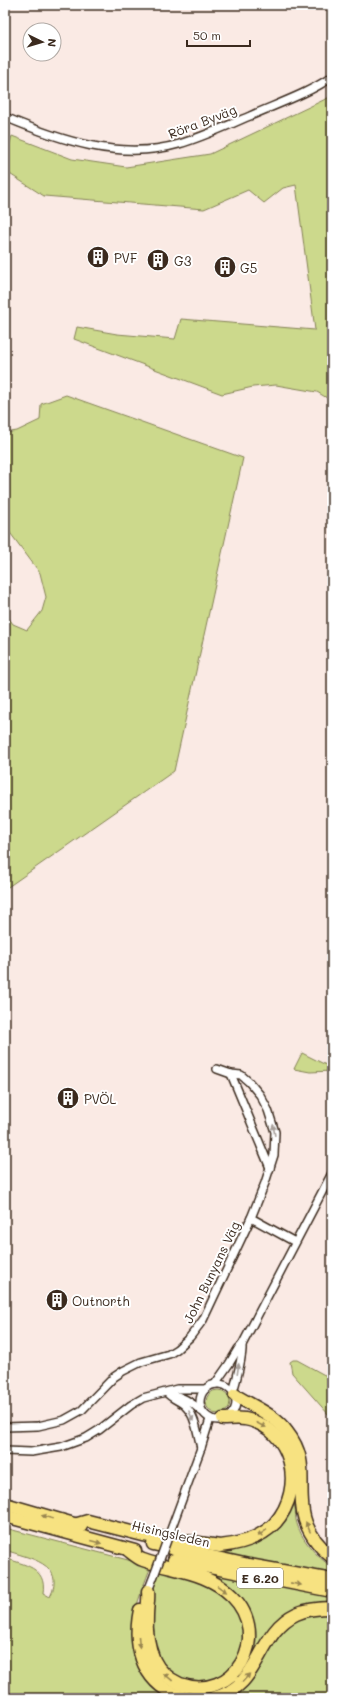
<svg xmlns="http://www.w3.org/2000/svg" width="337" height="1703" font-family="Mali,sans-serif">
  <rect width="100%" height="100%" fill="#faeae4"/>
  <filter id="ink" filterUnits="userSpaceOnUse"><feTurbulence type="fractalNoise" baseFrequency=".025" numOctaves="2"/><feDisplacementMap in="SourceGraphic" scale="8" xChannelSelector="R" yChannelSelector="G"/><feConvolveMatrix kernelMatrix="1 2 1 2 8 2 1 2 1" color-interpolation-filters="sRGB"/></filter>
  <g filter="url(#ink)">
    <g fill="#ccd98c" stroke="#848255">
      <polygon points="332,96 332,401 317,392 276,385 253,387 222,394 74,339 77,327 117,334 175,339 181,319 315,330 296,185 283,188 264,203 248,190 204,209 44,196 5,171 5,159 12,136 72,159 126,167 210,154"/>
      <polygon points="66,395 243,458 174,771 5,889 5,613 13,624 27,630 42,611 46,597 40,573 5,526 5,433 17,431 40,420 41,404"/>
      <polygon points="302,1053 332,1068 332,1071 310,1072 294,1069"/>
      <polygon points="293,1360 297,1360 332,1379 332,1415 329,1415 292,1373 290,1362"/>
      <circle cx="218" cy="1402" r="12"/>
      <path d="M 294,1504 C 296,1509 295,1514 296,1520 C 300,1539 317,1557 332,1567 L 332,1574 L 210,1552 C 256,1545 267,1546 294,1504 Z"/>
      <path d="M 5,1528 L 151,1566 C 140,1595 124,1631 137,1662 C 139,1667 144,1672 147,1677 C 154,1686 159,1693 169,1698 L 5,1698 L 5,1558 C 24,1565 47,1567 43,1593 L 50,1597 C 67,1563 28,1558 5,1550 Z"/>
      <polygon points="161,1566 214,1588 239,1610 246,1647 228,1676 191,1684 170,1674 157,1654 150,1629 153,1590"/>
      <path d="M 204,1572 L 332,1596 L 332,1604 L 305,1607 L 234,1682 C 252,1658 253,1655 252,1624 Z"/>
      <path d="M 332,1612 L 332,1698 L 229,1698 C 237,1693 245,1688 251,1681 C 267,1661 274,1626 301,1616 C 311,1613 322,1613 332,1612 Z"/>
    </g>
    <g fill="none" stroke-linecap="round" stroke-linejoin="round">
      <g stroke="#3b2a1e" stroke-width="10">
        <g id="street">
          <path d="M 5,117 C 59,140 120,161 179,144 C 203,137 226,126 250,116 C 277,104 307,94 332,77"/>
          <polyline points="217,1069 231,1074 241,1075 249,1082 260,1095 268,1110 275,1132 274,1155 265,1183 251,1218 295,1242"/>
          <polyline points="231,1074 270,1168"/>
          <circle cx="218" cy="1402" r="18"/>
          <polyline points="215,1384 229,1364 238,1349 242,1345 332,1173"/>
          <path d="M 233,1392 C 236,1382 243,1355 242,1345"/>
          <path d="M 167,1393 C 173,1400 182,1401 187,1408 C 196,1418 198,1436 201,1448"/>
          <path d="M 169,1393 C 182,1397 191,1401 201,1411"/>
          <polyline points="5,1427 38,1426 64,1420 82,1410 114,1377 123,1371 141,1362 169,1354 177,1349 190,1337 203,1320 251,1218"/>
          <polyline points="5,1451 31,1452 61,1447 86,1438 99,1430 131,1405 143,1398 177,1389 205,1389"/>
          <polyline points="170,1532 201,1448 210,1419"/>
          <polyline points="148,1591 155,1573"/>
        </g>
      </g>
      <g stroke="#3b2a1e" stroke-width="15">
        <g id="highway">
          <path d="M 235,1395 C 253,1407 274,1414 287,1432 C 309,1460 298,1481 303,1512 C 306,1530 318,1546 332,1557"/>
          <polyline points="5,1504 81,1526"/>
          <polyline points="5,1516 135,1551"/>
          <path d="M 74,1525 L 88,1521 L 143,1535 L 220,1546 C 240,1544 261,1538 275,1523 C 306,1488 293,1428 245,1419 C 238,1418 230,1419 223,1419"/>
          <polyline points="153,1544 249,1565 332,1580"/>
          <path d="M 128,1550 C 132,1553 137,1558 143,1560 C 173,1571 207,1571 232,1596 C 273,1637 234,1703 180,1684 C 169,1679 159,1671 154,1660 C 148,1646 146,1630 147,1615 C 147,1607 149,1599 148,1591"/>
          <polyline points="174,1560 332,1591"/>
          <path d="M 140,1610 C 132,1649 144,1687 186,1698"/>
          <path d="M 213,1698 C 261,1688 256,1633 296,1614 C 307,1609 319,1608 332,1608"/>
        </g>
      </g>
      <use href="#street" stroke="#fff" stroke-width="7"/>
      <use href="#highway" stroke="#f7e281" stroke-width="12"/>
      <g stroke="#3b2a1e" stroke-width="10" stroke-linecap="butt">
        <polyline id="street-bridge" points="155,1573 170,1532"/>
      </g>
      <use href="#street-bridge" stroke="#fff" stroke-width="7"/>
    </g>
    <defs><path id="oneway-solid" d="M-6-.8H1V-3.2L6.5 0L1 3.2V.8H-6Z"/></defs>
    <g fill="#a79f9a">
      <use href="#oneway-solid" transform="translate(274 1130) rotate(-99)"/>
      <use href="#oneway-solid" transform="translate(238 1369) rotate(-82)"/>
      <use href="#oneway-solid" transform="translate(191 1416) rotate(67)"/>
    </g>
    <g fill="#998650">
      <use href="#oneway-solid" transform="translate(261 1425) rotate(26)"/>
      <use href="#oneway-solid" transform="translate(47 1517) rotate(-164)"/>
      <use href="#oneway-solid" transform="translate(308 1527) rotate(-114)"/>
      <use href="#oneway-solid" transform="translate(262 1533) rotate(145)"/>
      <use href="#oneway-solid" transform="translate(96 1542) rotate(15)"/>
      <use href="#oneway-solid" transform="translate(296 1584) rotate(11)"/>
      <use href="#oneway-solid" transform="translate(222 1589) rotate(35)"/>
      <use href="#oneway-solid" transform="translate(139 1642) rotate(85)"/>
      <use href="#oneway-solid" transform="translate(168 1677) rotate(-141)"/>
      <use href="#oneway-solid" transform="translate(246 1678) rotate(-48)"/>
    </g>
  </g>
  <defs>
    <g id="building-disc" transform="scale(1.15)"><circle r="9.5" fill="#3b2a1e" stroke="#fff"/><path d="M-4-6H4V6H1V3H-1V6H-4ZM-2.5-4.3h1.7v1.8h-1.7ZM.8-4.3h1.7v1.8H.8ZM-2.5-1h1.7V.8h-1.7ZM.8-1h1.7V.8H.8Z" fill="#fff"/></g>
  </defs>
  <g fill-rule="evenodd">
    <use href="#building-disc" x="98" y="257"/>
    <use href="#building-disc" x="158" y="260"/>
    <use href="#building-disc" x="225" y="267"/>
    <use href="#building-disc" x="68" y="1098"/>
    <use href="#building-disc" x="57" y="1300"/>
  </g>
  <g text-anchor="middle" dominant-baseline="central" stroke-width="4" stroke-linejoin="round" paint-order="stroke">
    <rect fill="#fff" stroke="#766a62" stroke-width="1" x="237" y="1568" width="46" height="20" rx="3"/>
    <g font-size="12" font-weight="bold" fill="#3b2a1e">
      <text x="260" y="1578">E 6.20</text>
    </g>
    <g font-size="13" fill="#3b2a1e" stroke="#fff">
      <text transform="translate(202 121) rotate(-21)">Röra Byväg</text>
      <text transform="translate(211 1272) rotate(-64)">John Bunyans Väg</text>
      <text transform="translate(171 1533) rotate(13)">Hisingsleden</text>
    </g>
    <g font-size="13" fill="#3b2a1e" stroke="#fff" text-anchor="start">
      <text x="114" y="257">PVF</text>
      <text x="174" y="260">G3</text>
      <text x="240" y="267">G5</text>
      <text x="84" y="1098">PVÖL</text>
      <text x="72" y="1300">Outnorth</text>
    </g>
  </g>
  <rect width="337" height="1703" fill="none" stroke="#fff" stroke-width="20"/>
  <rect x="10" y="10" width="317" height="1683" fill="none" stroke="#3b2a1e" stroke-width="1.5" filter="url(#ink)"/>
  <g transform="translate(42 42) rotate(95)"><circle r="19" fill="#ffffff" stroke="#b1aaa5"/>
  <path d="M0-3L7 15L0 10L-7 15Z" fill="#3b2a1e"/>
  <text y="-6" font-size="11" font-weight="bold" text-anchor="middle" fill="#3b2a1e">N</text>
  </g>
  <path d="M187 40v6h63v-6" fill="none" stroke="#3b2a1e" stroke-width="2"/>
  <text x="193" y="40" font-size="12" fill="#3b2a1e" stroke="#ffffff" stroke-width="3" paint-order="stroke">50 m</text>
</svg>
